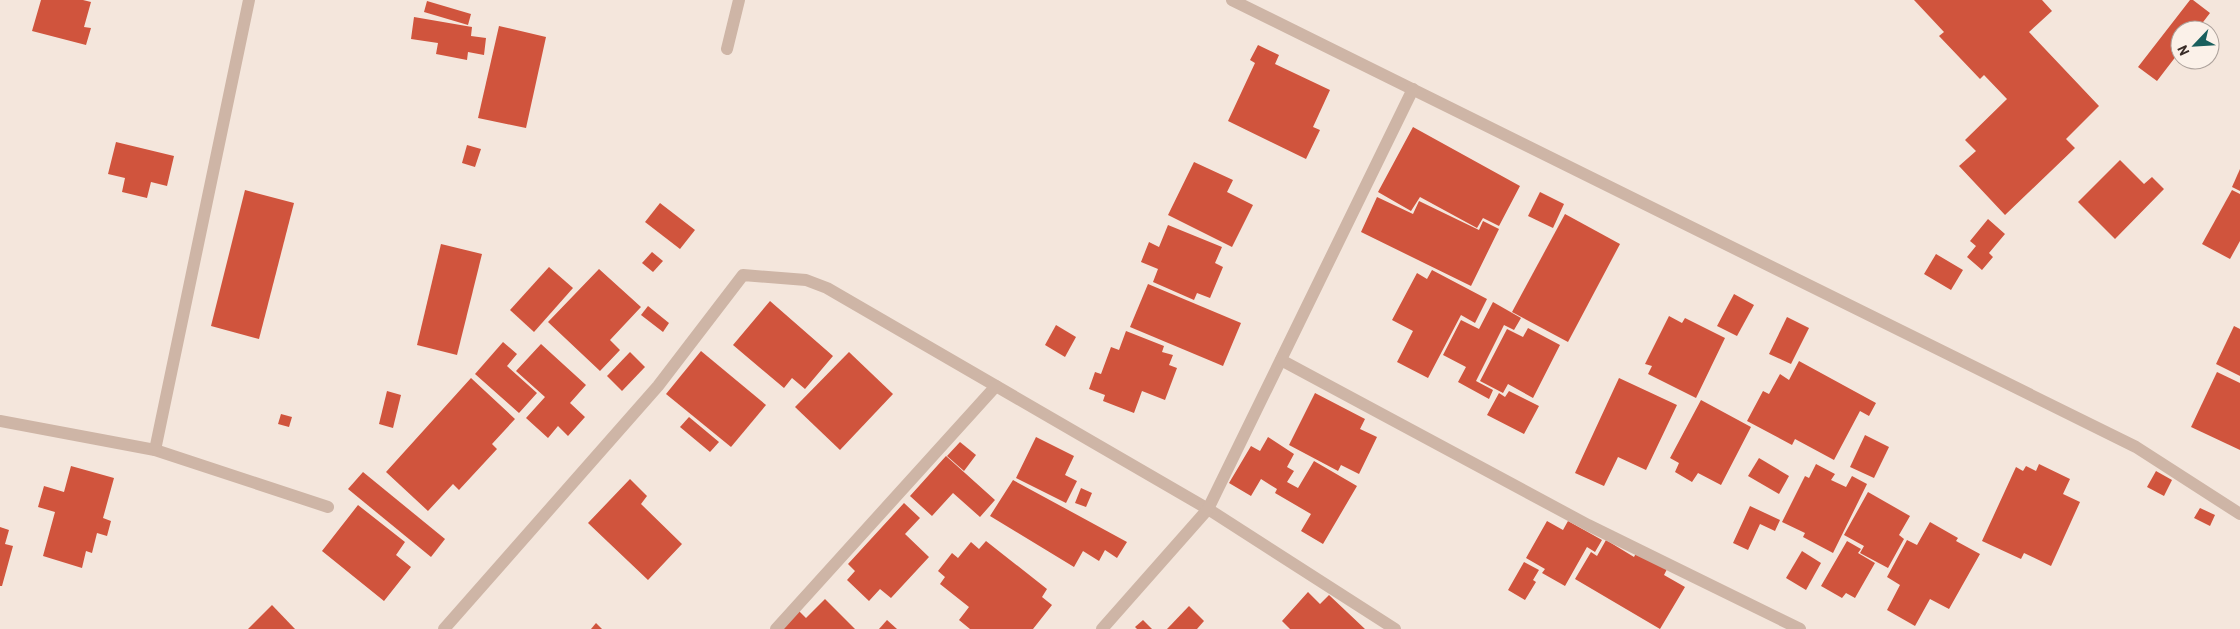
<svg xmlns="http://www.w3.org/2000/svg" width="2240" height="629" font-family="Barlow,sans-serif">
  <rect width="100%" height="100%" fill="#f4e6dc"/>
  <g fill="#d0543d">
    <polygon points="41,0 83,0 91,2 84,27 91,28 86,45 32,31"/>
    <polygon points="1914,0 2042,0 2052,11 2029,32 2099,106 2066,139 2075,148 2005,215 1959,166 1976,151 1965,140 2007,99 1984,75 1980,79 1939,36 1944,32"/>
    <polygon points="2190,0 2193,0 2210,13 2197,30 2180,30 2180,51 2157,81 2138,67"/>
    <polygon points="427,1 471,14 468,25 424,12"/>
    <polygon points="414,17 472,27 471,36 486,38 484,55 468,52 467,60 436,54 438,43 411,39"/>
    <polygon points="499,26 546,37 526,128 478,118"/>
    <polygon points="1258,45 1279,55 1275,64 1330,90 1313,127 1320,130 1306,159 1228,121 1255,63 1250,60"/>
    <polygon points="1413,127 1520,186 1499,226 1483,218 1477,228 1420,197 1411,211 1378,192"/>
    <polygon points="116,142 174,156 167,186 151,182 147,198 122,192 125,178 108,174"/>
    <polygon points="467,145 481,149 475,167 462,163"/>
    <polygon points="2120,160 2144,184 2152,177 2164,189 2115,239 2078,202"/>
    <polygon points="1194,162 1233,180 1227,192 1253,205 1232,247 1168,215"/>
    <polygon points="2240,169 2240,191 2232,187"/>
    <polygon points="245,190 294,203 259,339 211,326"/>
    <polygon points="2232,190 2240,194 2240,241 2230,259 2202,244"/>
    <polygon points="1540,192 1564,204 1553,228 1528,216"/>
    <polygon points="1377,197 1413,214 1419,201 1479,230 1483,221 1499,229 1471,286 1361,232"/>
    <polygon points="660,203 695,230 680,249 645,222"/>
    <polygon points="1565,214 1620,244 1568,342 1512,312"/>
    <polygon points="1988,219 2005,234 1989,253 1993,257 1982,270 1967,257 1976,246 1970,241"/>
    <polygon points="1168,225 1222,247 1215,263 1223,267 1210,298 1197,293 1194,300 1153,282 1158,269 1141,262 1149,242 1159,247"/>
    <polygon points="441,244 482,254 457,355 417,345"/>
    <polygon points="652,252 663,261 653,272 642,263"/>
    <polygon points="1936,254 1963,270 1951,290 1924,274"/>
    <polygon points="549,267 573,288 534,332 510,310"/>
    <polygon points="599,269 641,307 610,340 620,350 600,371 548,322"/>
    <polygon points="1432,270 1487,299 1475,323 1461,315 1428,378 1397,362 1413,331 1392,320 1417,273 1427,279"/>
    <polygon points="1148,284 1241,323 1223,366 1130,327"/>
    <polygon points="1734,294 1754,305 1737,336 1717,326"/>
    <polygon points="770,301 833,356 805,389 792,378 784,388 733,345"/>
    <polygon points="1493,302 1521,318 1514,330 1504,325 1476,381 1493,390 1489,399 1458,382 1466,367 1443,355 1461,320 1479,329"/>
    <polygon points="648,306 669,323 663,332 641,315"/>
    <polygon points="1669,316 1682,323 1685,318 1725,338 1696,398 1648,374 1652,366 1645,364"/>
    <polygon points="1787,317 1809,328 1791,364 1769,354"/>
    <polygon points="1056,325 1076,337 1065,357 1045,345"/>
    <polygon points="2234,326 2240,329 2240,376 2216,364"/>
    <polygon points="1528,328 1560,345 1533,398 1508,384 1503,393 1480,381 1507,329 1523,337"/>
    <polygon points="1126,331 1164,346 1162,352 1173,355 1169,365 1177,368 1165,400 1142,391 1134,413 1103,401 1105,395 1089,389 1095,372 1101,374 1111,347 1119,350"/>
    <polygon points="503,342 517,354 507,366 537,393 519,413 475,374"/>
    <polygon points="541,344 586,385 570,403 585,417 568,436 558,426 548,438 526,418 545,397 516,371"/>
    <polygon points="701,351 766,405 731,447 666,394"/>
    <polygon points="630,352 645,367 622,391 607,376"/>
    <polygon points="849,352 893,394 840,450 795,407"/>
    <polygon points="1799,361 1876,403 1869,416 1860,411 1834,460 1795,439 1792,445 1747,421 1763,391 1769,394 1780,374 1789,380"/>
    <polygon points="2217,372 2240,383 2240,450 2191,427"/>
    <polygon points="471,378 515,419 492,444 497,449 459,490 453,484 428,511 386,472"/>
    <polygon points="1619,378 1677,405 1646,470 1618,457 1604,486 1575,473"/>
    <polygon points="387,391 401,395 393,428 379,424"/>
    <polygon points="1509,391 1539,406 1524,434 1487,415 1499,393 1505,397"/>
    <polygon points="1315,393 1365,419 1360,429 1377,437 1359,474 1341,465 1338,471 1289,445"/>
    <polygon points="1701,400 1751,427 1721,485 1698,473 1692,482 1675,472 1679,463 1670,458"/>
    <polygon points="281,414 292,417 289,427 278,424"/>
    <polygon points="689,417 719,442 710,452 680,427"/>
    <polygon points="1865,435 1889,447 1874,478 1850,467"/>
    <polygon points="1036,437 1074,456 1065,475 1077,481 1066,503 1016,478"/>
    <polygon points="1268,437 1294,454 1287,467 1294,471 1287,482 1298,488 1314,461 1357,486 1323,544 1301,531 1311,514 1275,493 1277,489 1261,479 1251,496 1229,483 1251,446 1260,451"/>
    <polygon points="960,442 976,455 964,471 947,456"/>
    <polygon points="946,456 995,500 980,517 953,493 932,516 910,496"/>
    <polygon points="1759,458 1789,476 1779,494 1748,476"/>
    <polygon points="1816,464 1835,474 1831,480 1846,487 1852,476 1867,484 1833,553 1803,537 1805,533 1782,522 1805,476 1809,478"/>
    <polygon points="2039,464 2070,479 2063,494 2080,502 2051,566 2024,553 2021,559 1982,541 2016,467 2023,471 2026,466 2036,471"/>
    <polygon points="71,466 114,478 103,518 111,521 107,536 97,533 92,553 86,551 82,568 43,556 55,512 38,507 44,486 64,492"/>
    <polygon points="2156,471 2172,480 2164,496 2147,487"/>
    <polygon points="363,472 445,539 431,557 348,489"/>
    <polygon points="630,479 647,496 641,504 682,544 648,580 588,523"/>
    <polygon points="1013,480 1127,542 1117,558 1105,550 1099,561 1083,551 1074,567 990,516"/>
    <polygon points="1081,488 1092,493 1086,507 1075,503"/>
    <polygon points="1868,492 1910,516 1899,535 1904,539 1888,568 1860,553 1864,546 1844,535"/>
    <polygon points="904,503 920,518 905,534 929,557 891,598 880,589 869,601 847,580 855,571 848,564"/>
    <polygon points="358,505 405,542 396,555 411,567 384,601 322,551"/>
    <polygon points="1750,506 1780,520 1775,531 1760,524 1748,550 1733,543"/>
    <polygon points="2200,508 2215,515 2210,526 2194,518"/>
    <polygon points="1547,521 1563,530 1568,521 1602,540 1595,552 1587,547 1565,586 1542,573 1545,569 1526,558"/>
    <polygon points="1930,522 1958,538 1956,541 1980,554 1949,609 1930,599 1915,626 1887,610 1900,585 1887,577 1907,540 1917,545"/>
    <polygon points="0,527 9,530 5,544 13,546 2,586 0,586"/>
    <polygon points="1606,540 1634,557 1637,551 1667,569 1664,575 1685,587 1660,629 1575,579 1591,552 1597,556"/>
    <polygon points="986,541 1047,589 1042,597 1052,605 1033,629 970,629 959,620 969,607 940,584 945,577 938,571 952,553 958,558 971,542 979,549"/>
    <polygon points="1847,541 1861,549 1858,553 1875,563 1855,598 1846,593 1842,598 1821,586"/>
    <polygon points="1802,551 1821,563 1806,590 1786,578"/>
    <polygon points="1524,562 1539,570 1533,580 1536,582 1525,600 1508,590"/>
    <polygon points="1308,592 1320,604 1329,595 1365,629 1290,629 1282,621"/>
    <polygon points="825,599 855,629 781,629 799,611 806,618"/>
    <polygon points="272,605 295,629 248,629"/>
    <polygon points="1189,606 1204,621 1197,629 1167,629"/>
    <polygon points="887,620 897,629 879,629"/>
    <polygon points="1143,620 1152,629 1137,629 1135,627"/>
    <polygon points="596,623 602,629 591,629"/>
  </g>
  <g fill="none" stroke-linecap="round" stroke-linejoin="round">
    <g stroke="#ceb5a6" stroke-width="12">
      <polyline points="1232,0 2136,447 2240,514"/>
      <polyline points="727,49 739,0"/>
      <polyline points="1281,360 1588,525 1800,629"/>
      <polyline points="0,421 155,450 328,507"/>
      <polyline points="155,450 249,0"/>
      <polyline points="444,629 658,386 743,275 806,280 827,288 1208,509 1395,629"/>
      <polyline points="776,629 996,386"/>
      <polyline points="1102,629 1208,509 1413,89"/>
    </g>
  </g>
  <g transform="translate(2195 45) rotate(245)"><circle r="24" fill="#fbf1e9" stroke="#ada29c"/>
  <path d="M0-4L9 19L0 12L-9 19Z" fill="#195f5d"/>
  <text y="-8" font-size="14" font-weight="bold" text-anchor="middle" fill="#392c28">N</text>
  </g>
</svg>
